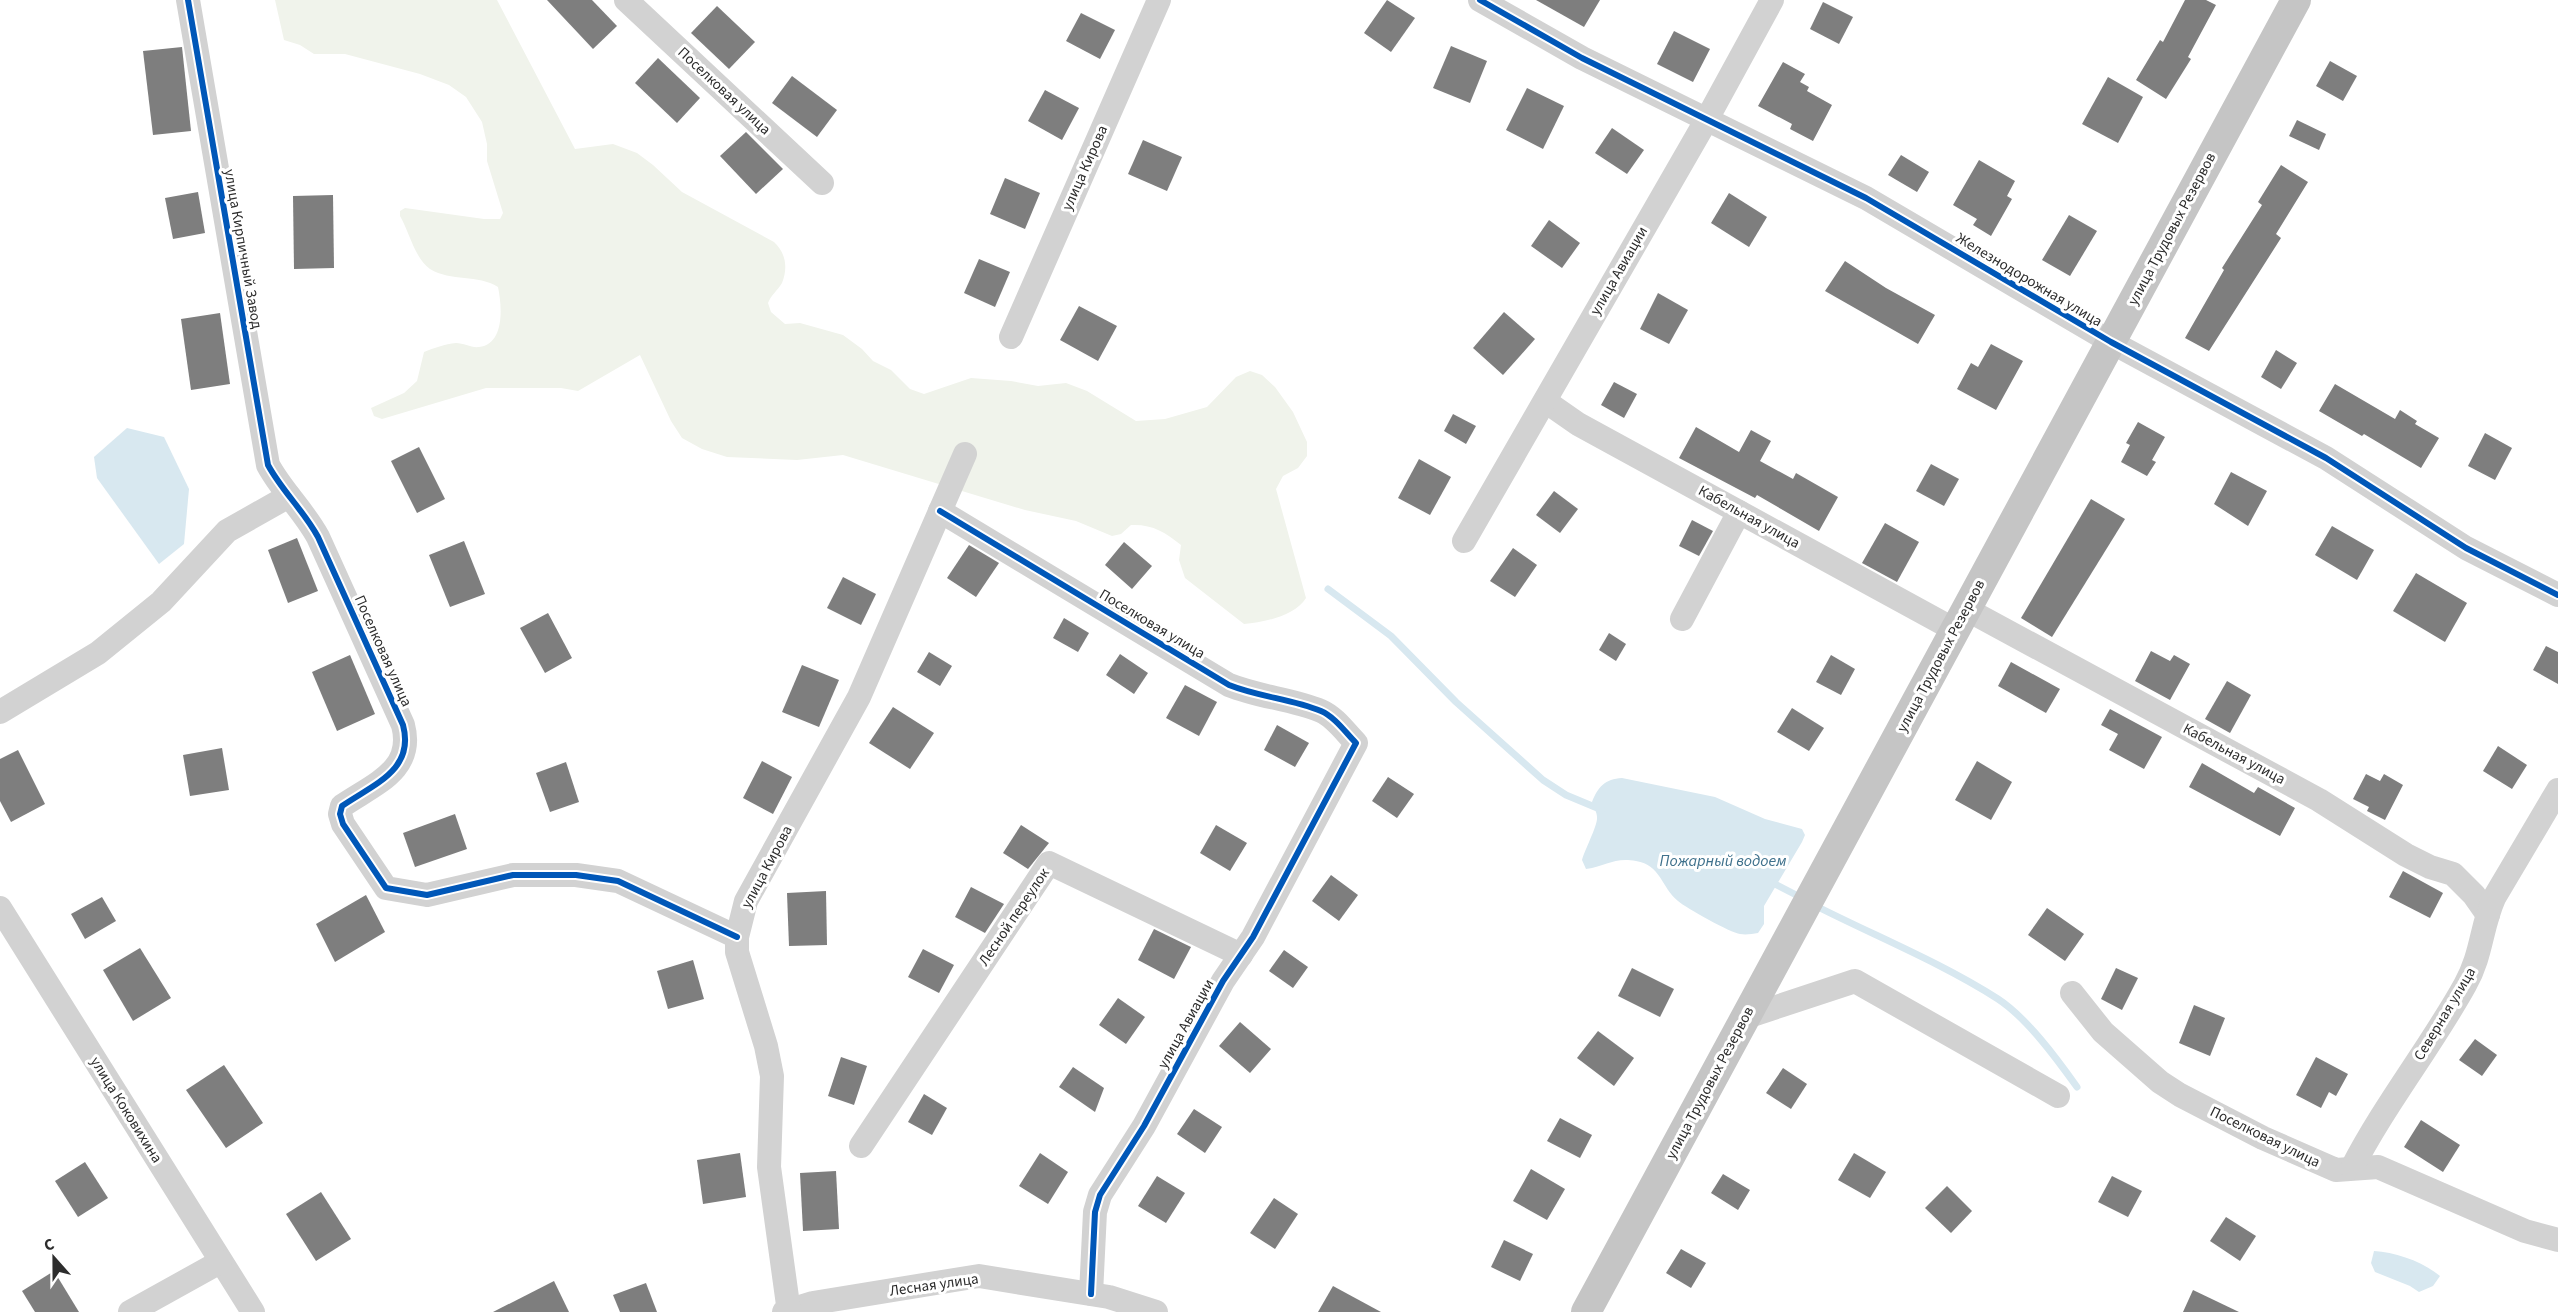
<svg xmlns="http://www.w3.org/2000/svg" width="2558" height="1312" font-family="'Source Sans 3',sans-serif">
  <rect width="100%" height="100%" fill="#fff"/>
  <path fill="#f0f3eb" d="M 275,0 L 497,0 L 575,149 L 613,144 L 637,153 L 653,165 L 682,192 L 774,242 C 786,253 788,268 782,283 C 778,290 771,295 768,303 L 771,312 L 785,324 L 800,323 L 843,335 L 862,349 L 873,361 L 891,370 L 910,389 L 924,394 L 971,378 L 1011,381 L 1038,386 L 1066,383 L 1087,391 L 1136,421 L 1165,419 L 1207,407 L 1236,377 L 1250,371 L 1262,375 L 1275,387 L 1293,412 L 1307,442 L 1307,456 L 1298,468 L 1283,476 L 1276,489 L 1306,598 C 1295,616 1265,622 1244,624 L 1185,578 L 1179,560 L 1181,545 C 1165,532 1152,524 1131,525 L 1121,534 L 1112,536 L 1076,521 L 1025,510 L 843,455 L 797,460 L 727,457 L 702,449 L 682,438 L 671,421 L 640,355 L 578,391 L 561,388 L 486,388 L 382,419 L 374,416 L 371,408 L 404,393 L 417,381 L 424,352 C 434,348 445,344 456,343 C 464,343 471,348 479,347 C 505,344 502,306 498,287 C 478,274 451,282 430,269 C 415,259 409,231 400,216 L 400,211 L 405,208 L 484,219 L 500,219 L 503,213 L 487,161 L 487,144 L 482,122 L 466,97 L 449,85 L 420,74 L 345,54 L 314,54 L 300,45 L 284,40 Z"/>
  <g fill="#d8e8f0">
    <polygon points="127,428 164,437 189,489 184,544 159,564 97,478 94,457"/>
    <path d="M 1622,778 L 1715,797 L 1765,819 L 1802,829 L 1805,835 L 1802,842 L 1764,906 L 1764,924 L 1758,933 C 1752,934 1746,935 1740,934 C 1731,933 1686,908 1678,901 C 1661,887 1661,865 1636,861 C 1614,857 1607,866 1586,869 L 1582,860 C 1585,849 1598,825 1597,817 C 1597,812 1593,806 1592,802 C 1598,787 1605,779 1622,778 Z"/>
    <path d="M 2374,1251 C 2396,1252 2423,1262 2440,1276 L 2433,1286 L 2419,1292 L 2410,1286 L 2375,1272 L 2371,1263 Z"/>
  </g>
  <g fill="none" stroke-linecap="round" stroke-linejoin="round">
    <g stroke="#d8e8f0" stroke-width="7">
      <polyline points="1328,589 1391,636 1456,702 1543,780 1566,795 1602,810"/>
      <polyline points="1769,881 1802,898"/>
      <path d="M 1814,905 C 1875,936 1940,962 1998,999 C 2027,1018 2057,1059 2077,1087"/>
    </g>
  </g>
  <g fill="#7e7e7e">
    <polygon points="547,0 592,0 617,26 593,49"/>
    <polygon points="1387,0 1415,18 1391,52 1364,33"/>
    <polygon points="1536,0 1600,0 1584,27"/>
    <polygon points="2185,0 2206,0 2216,5 2188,57 2191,59 2166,99 2136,80 2160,40 2163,42"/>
    <polygon points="1823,2 1853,17 1839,44 1810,29"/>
    <polygon points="717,6 755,42 729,69 691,33"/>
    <polygon points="1081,13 1115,30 1100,59 1066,41"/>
    <polygon points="1674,31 1710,49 1693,82 1657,64"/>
    <polygon points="1451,46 1487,61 1470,103 1433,88"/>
    <polygon points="182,47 191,131 153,135 143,51"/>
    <polygon points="658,58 700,98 677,123 635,83"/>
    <polygon points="2330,61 2357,76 2343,101 2316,86"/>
    <polygon points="1783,62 1805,74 1800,82 1809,87 1807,91 1832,105 1813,141 1790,129 1792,124 1758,106"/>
    <polygon points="792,76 837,110 817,137 772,103"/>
    <polygon points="2108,77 2143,97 2118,143 2082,124"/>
    <polygon points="1527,88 1564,106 1543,149 1506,130"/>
    <polygon points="1045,90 1079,108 1062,140 1028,121"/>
    <polygon points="2297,120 2326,134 2319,150 2289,136"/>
    <polygon points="1612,128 1644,150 1627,174 1595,153"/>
    <polygon points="746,132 783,169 756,194 720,156"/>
    <polygon points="1143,140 1182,157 1167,191 1128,174"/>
    <polygon points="1901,155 1929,172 1917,192 1888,175"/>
    <polygon points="1979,160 2015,181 2007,196 2012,199 1991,236 1973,225 1977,219 1953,205"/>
    <polygon points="2281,165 2308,182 2276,234 2281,238 2209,351 2185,338 2224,270 2222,268 2262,205 2258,202"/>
    <polygon points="1005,178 1040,193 1025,229 990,214"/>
    <polygon points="198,192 205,233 173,239 165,198"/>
    <polygon points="1729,193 1767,217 1749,247 1711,223"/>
    <polygon points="333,195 334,268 294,269 293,196"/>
    <polygon points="2069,215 2097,231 2070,276 2042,260"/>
    <polygon points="1549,220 1580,243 1562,268 1531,246"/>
    <polygon points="979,259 1010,272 995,307 964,293"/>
    <polygon points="1845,261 1886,288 1935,315 1918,344 1825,291"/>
    <polygon points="1658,293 1688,310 1669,344 1640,329"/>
    <polygon points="1079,306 1117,326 1098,361 1060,340"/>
    <polygon points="1504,312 1535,339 1503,375 1473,348"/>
    <polygon points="220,313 230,384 191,390 181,319"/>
    <polygon points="1991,344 2023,361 1996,410 1957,389 1971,363 1978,367"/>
    <polygon points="2276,350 2297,363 2281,389 2261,377"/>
    <polygon points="1614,382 1637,394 1624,418 1601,405"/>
    <polygon points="2335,384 2395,419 2400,410 2417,421 2415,424 2439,438 2421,468 2364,434 2362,436 2319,411"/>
    <polygon points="1453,414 1476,426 1466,444 1444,431"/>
    <polygon points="2138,422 2165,437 2152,460 2156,462 2147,476 2121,462 2130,445 2126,443"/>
    <polygon points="1696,427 1739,452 1751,430 1771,441 1760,461 1793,479 1796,473 1838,497 1819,531 1757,495 1755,498 1679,458"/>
    <polygon points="2485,433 2512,448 2495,480 2468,466"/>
    <polygon points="419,447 445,499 417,513 391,461"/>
    <polygon points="1419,459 1451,477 1430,515 1398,498"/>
    <polygon points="1931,464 1959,479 1944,506 1916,491"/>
    <polygon points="2231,472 2267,491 2248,526 2214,504"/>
    <polygon points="1554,491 1578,509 1560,533 1536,515"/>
    <polygon points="2091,499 2125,519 2052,637 2021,618"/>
    <polygon points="1692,520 1713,531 1699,556 1679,546"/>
    <polygon points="1885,523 1919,542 1897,582 1862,563"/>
    <polygon points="2332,526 2374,550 2357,580 2315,555"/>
    <polygon points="297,538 318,591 288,603 268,550"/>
    <polygon points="464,541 485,594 450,607 429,555"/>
    <polygon points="1124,542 1152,566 1132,589 1105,565"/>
    <polygon points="969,545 999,563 976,597 947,578"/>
    <polygon points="1513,548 1537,565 1515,597 1490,581"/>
    <polygon points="2416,573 2467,603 2445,642 2393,611"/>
    <polygon points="843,577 876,594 861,625 827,608"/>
    <polygon points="548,613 572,658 545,673 520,628"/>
    <polygon points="1064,618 1089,633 1078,652 1053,638"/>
    <polygon points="1609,633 1626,644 1616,661 1599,650"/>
    <polygon points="2546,646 2558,652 2558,684 2533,670"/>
    <polygon points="2151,651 2170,661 2174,655 2190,664 2170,700 2135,681"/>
    <polygon points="929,652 952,666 940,686 917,672"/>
    <polygon points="1120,654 1148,673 1134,694 1106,675"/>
    <polygon points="350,655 375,714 337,731 312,672"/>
    <polygon points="1831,655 1855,669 1841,695 1816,682"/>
    <polygon points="2011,662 2060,689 2046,713 1998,686"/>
    <polygon points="802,665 839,680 819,727 782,712"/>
    <polygon points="2227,681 2251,695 2230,733 2205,719"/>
    <polygon points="1185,685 1217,702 1199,736 1166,718"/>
    <polygon points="893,707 934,733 910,769 869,743"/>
    <polygon points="1792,708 1824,728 1809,751 1777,732"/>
    <polygon points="2110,709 2162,737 2144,769 2109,750 2118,734 2101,725"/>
    <polygon points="1277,725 1309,743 1295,767 1264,750"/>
    <polygon points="2498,746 2527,765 2512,789 2483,771"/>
    <polygon points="222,748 229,790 190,796 183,755"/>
    <polygon points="18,750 45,804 11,822 0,801 0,759"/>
    <polygon points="762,761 792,777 773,814 743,798"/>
    <polygon points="1977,761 2012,782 1991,820 1955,800"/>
    <polygon points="566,762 579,802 550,812 536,773"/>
    <polygon points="2202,763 2254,793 2258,787 2295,808 2280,836 2189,787"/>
    <polygon points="2366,774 2380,781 2384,774 2403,785 2385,820 2367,811 2369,807 2353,799"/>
    <polygon points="1388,777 1414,794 1397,818 1372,801"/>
    <polygon points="455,814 467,849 415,867 403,833"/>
    <polygon points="1021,825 1049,843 1028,869 1003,853"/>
    <polygon points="1216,825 1247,843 1230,871 1200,853"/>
    <polygon points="2403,871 2443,893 2430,918 2389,897"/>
    <polygon points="1331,875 1358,895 1339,921 1312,901"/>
    <polygon points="971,887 1004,904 985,933 955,917"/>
    <polygon points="826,891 827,945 789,946 787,893"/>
    <polygon points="366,895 385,932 335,962 316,924"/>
    <polygon points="102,897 116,921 85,939 71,914"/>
    <polygon points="2047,908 2084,934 2065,961 2028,935"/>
    <polygon points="1154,929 1191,947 1174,979 1138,960"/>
    <polygon points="140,948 171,998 133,1021 103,970"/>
    <polygon points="923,949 954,965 939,993 908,977"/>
    <polygon points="1284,950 1308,967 1293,988 1269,971"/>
    <polygon points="693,960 704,999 668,1009 657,971"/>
    <polygon points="1632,968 1674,989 1660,1017 1618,996"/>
    <polygon points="2116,968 2138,978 2122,1010 2101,999"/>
    <polygon points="1118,998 1145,1017 1126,1044 1099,1025"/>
    <polygon points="2194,1005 2225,1018 2210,1056 2179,1043"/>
    <polygon points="1240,1022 1271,1049 1250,1073 1219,1046"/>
    <polygon points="1598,1031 1634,1058 1614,1086 1577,1058"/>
    <polygon points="2475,1039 2497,1055 2482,1076 2459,1060"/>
    <polygon points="841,1057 867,1066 854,1105 828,1096"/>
    <polygon points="2316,1057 2348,1074 2336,1096 2329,1092 2321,1108 2296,1095"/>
    <polygon points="224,1065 263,1123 226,1148 186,1090"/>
    <polygon points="1073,1067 1104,1088 1095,1112 1059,1087"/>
    <polygon points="1783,1068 1807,1084 1791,1109 1766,1093"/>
    <polygon points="924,1094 947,1108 932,1135 908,1122"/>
    <polygon points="1194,1109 1222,1127 1205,1153 1177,1134"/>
    <polygon points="1560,1118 1592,1135 1580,1158 1547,1141"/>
    <polygon points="2421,1120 2460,1145 2443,1172 2404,1147"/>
    <polygon points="740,1153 746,1197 703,1204 697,1160"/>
    <polygon points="1040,1153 1068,1172 1048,1204 1019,1186"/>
    <polygon points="1854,1153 1886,1172 1870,1198 1838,1180"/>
    <polygon points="85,1162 108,1198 78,1217 55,1181"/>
    <polygon points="1531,1169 1565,1189 1547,1220 1513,1201"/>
    <polygon points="836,1171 839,1229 803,1231 800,1173"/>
    <polygon points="1723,1174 1750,1190 1738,1210 1711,1193"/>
    <polygon points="1157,1176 1185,1193 1166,1223 1138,1206"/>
    <polygon points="2112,1176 2142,1191 2128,1217 2098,1202"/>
    <polygon points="1947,1186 1972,1211 1951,1233 1925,1208"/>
    <polygon points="321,1192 351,1239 316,1261 286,1214"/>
    <polygon points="1274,1198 1298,1214 1275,1249 1250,1233"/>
    <polygon points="2226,1217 2256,1236 2240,1261 2210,1241"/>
    <polygon points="1504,1240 1533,1254 1520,1281 1491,1267"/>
    <polygon points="1681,1249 1706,1263 1691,1288 1666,1273"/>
    <polygon points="54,1271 79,1312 35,1312 22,1291"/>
    <polygon points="554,1281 569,1312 493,1312"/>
    <polygon points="646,1283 657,1312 620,1312 613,1295"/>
    <polygon points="1333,1286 1381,1312 1318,1312"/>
    <polygon points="2193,1290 2239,1312 2183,1312"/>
  </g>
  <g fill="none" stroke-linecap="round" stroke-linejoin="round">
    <g stroke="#d2d2d2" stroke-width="24">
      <path d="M 188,0 L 268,465 C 282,491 304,511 318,537 L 403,725 C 415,770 374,784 342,806 L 340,814 L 343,824 L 386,888 L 427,895 L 513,875 L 576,875 L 618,881 L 737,937"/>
      <polyline points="626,0 822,183"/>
      <polyline points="1480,0 1582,58 1866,198 2111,342 2326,458 2466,548 2558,595"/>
      <polyline points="1011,337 1159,0"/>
      <polyline points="1545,401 1578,424 1955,630"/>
      <path d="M 940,511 L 1229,685 C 1259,697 1292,699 1321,711 C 1335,717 1346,733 1356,743 L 1253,937 L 1223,981 L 1144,1126 L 1100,1195 L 1095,1212 L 1091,1294"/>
      <polyline points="1464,541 1707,119 1772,0"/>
      <polyline points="1966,609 2319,800 2406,855 2430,867 2453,874 2474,895 2488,915"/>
      <polyline points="1682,619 1739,512"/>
      <polyline points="0,712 98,653 161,602 227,531 289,496"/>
      <polyline points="0,908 253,1312"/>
      <polyline points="2072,993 2103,1032 2160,1082 2180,1095 2263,1138 2336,1170 2378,1167 2525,1231 2558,1240"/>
      <polyline points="1746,1017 1855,981 2058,1096"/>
      <polyline points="861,1146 1049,863 1241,955"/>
      <path d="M 2352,1168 C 2385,1104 2430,1048 2465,985 C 2482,955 2481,927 2494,898 L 2558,790"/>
      <polyline points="130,1312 220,1262"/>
      <polyline points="784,1312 813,1303 979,1276 1109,1297 1156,1312"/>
      <polyline points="789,1312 769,1167 772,1076 766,1046 737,952 737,937 746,901 859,697 965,454"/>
    </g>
    <polyline stroke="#c5c5c5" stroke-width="30" points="1586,1312 2296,0"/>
    <g stroke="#fff" stroke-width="10">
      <g id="cycleway">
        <path d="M 188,0 L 268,465 C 282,491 304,511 318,537 L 403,725 C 415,770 374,784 342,806 L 340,814 L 343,824 L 386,888 L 427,895 L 513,875 L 576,875 L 618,881 L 737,937"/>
        <polyline points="1480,0 1582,58 1866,198 2111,342 2326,458 2466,548 2558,595"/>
        <path d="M 940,511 L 1229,685 C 1259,697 1292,699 1321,711 C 1335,717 1346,733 1356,743 L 1253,937 L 1223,981 L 1144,1126 L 1100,1195 L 1095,1212 L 1091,1294"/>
      </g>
    </g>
    <use href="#cycleway" stroke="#0057b8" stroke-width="6"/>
  </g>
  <g text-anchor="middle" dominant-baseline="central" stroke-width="6" stroke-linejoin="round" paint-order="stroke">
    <g font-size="15" fill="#2d2d2d" stroke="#fff">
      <text transform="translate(724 91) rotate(43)">Поселковая улица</text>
      <text transform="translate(1085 168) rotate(-66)">улица Кирова</text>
      <text transform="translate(2172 229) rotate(-62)">улица Трудовых Резервов</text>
      <text transform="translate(243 249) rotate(80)">улица Кирпичный Завод</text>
      <text transform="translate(1619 271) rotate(-60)">улица Авиации</text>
      <text transform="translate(2029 280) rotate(31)">Железнодорожная улица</text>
      <text transform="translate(1749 517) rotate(29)">Кабельная улица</text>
      <text transform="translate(1152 624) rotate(31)">Поселковая улица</text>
      <text transform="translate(383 651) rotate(66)">Поселковая улица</text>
      <text transform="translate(1941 656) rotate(-62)">улица Трудовых Резервов</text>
      <text transform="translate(2234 754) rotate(28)">Кабельная улица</text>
      <text transform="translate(767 867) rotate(-62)">улица Кирова</text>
      <text transform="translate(1014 917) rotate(-56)">Лесной переулок</text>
      <text transform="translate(2445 1014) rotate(-59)">Северная улица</text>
      <text transform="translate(1186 1024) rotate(-61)">улица Авиации</text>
      <text transform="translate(1710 1083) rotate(-62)">улица Трудовых Резервов</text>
      <text transform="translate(126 1110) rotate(58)">улица Коковихина</text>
      <text transform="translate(2265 1137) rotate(26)">Поселковая улица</text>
      <text transform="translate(934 1285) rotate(-8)">Лесная улица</text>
    </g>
    <g font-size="16" font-style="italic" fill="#3f718c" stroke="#fff">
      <text x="1723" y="861">Пожарный водоем</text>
    </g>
  </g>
  <g transform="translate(54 1258) rotate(339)" stroke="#ffffff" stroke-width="4.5" paint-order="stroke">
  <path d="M0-4.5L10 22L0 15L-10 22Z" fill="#2d2d2d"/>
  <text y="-9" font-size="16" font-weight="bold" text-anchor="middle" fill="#2d2d2d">С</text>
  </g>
</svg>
